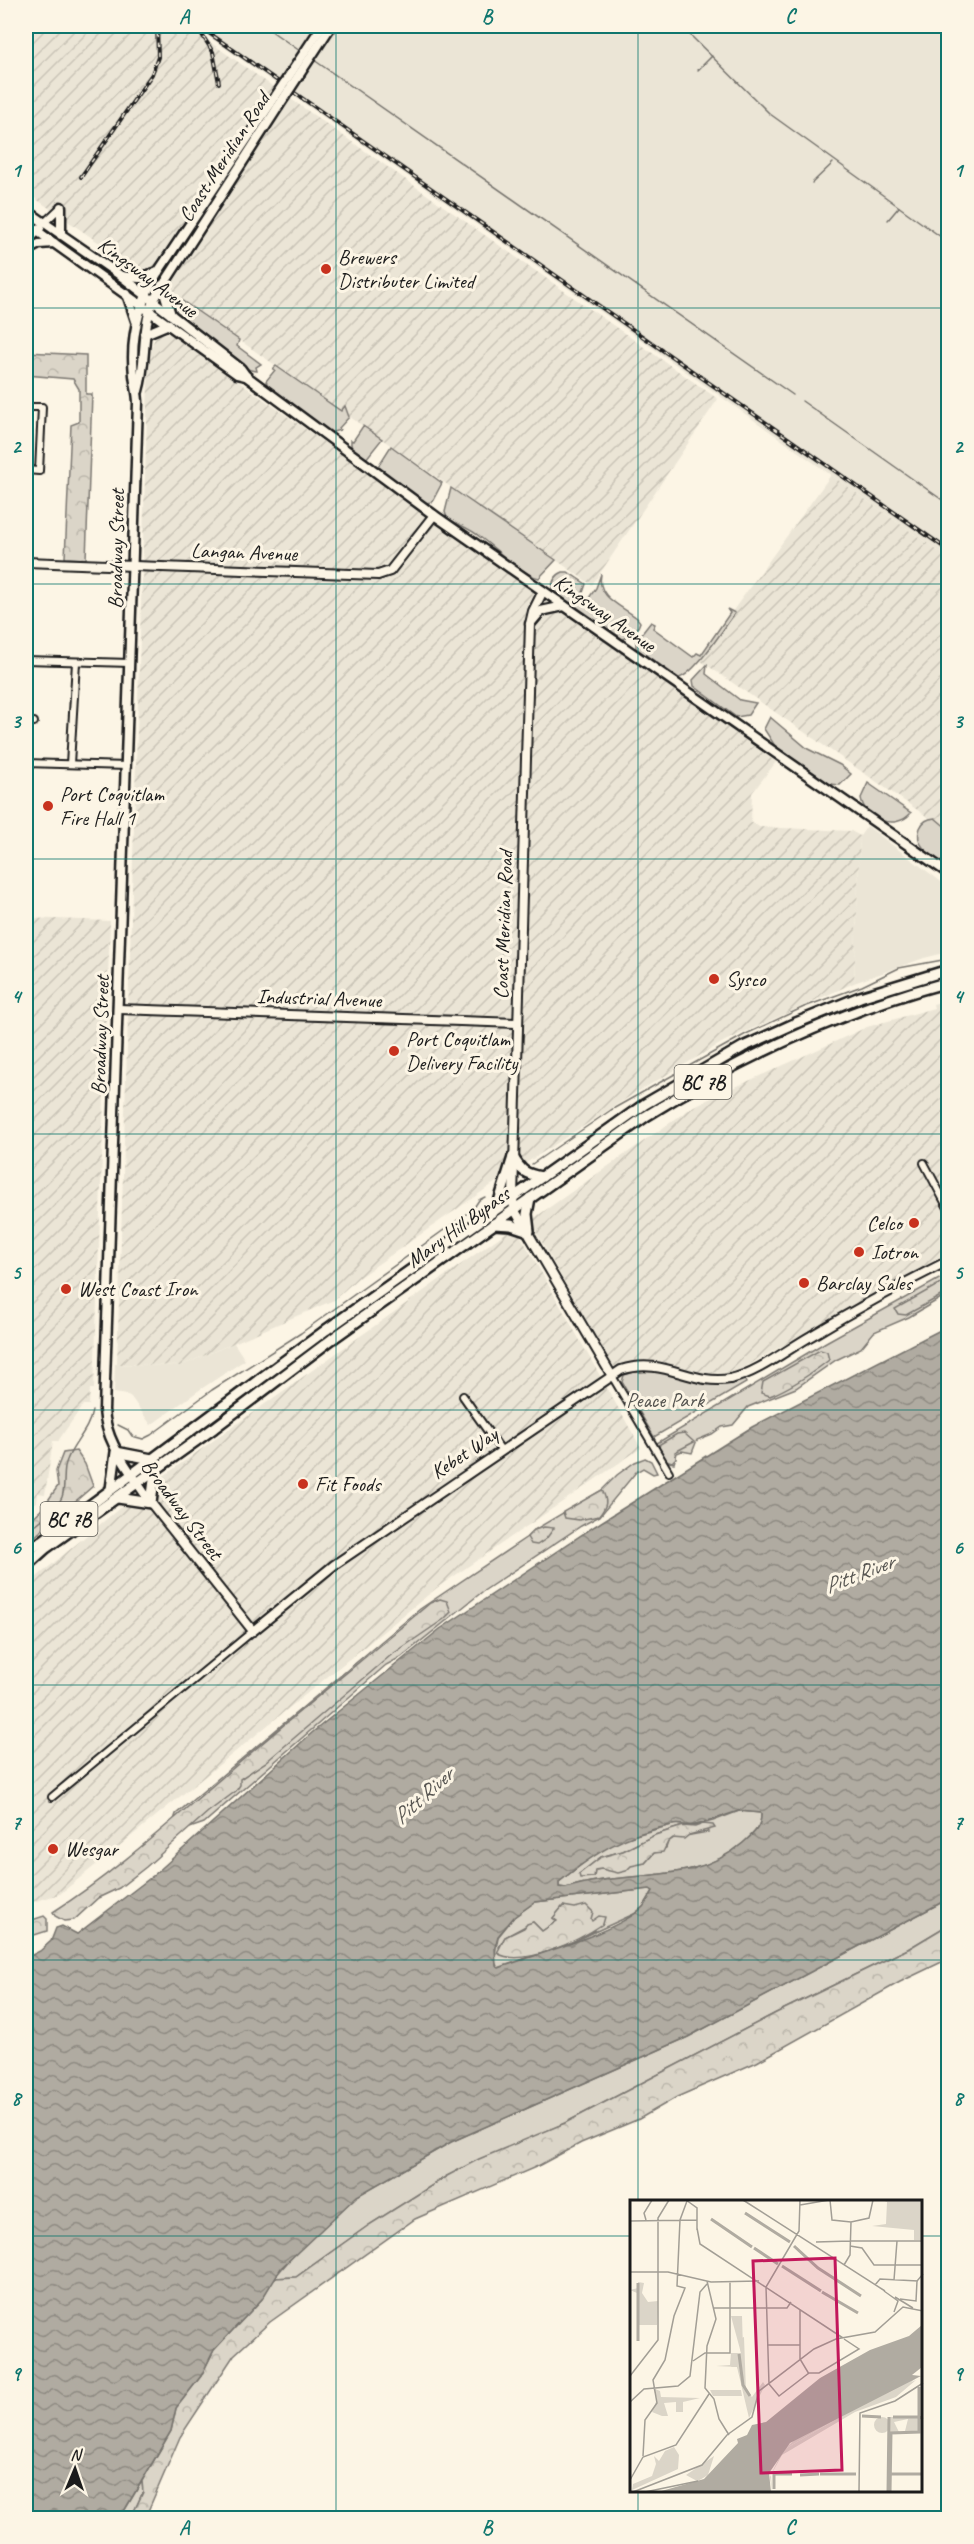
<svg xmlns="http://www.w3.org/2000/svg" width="974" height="2544" font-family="Caveat,sans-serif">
  <defs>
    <pattern id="industrial-furrows" width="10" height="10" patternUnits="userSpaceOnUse" patternTransform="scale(1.5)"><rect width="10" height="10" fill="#ebe5d6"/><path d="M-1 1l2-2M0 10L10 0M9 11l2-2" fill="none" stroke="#c9c4b7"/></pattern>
    <pattern id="forest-crowns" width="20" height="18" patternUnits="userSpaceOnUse" patternTransform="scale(1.5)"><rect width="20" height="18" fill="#dbd5c8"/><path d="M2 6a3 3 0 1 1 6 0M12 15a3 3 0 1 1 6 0" fill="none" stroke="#bbb6ab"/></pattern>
    <pattern id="water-waves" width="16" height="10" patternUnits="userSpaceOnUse" patternTransform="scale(1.5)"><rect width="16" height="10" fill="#b0aba1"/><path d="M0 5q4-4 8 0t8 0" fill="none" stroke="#8e8a82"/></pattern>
  </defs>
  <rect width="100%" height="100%" fill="#fcf5e5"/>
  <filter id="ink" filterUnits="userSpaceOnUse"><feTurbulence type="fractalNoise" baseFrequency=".0167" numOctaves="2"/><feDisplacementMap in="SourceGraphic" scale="12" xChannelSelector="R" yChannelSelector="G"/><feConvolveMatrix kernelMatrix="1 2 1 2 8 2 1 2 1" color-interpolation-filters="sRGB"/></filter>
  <g filter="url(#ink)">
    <g fill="#ebe5d6">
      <polygon points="194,26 948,26 948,558 617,323"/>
      <polygon points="867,826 948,887 948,952 924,958 854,983 860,836"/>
      <polygon points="234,1343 245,1360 198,1391 151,1425 131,1397 128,1395 114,1393 115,1364 180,1366"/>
    </g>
    <g fill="url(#industrial-furrows)">
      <polygon points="35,26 187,26 718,399 592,585 26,192 26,39"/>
      <polygon points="157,334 171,334 776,762 752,793 751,821 759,827 851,831 860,836 854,983 725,1041 632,1095 490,1186 358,1278 334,1300 180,1366 117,1364 149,352"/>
      <polygon points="831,475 948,558 948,831 698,659"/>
      <polygon points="26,918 110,921 94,1389 90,1389 89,1405 83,1405 58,1441 53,1441 45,1494 38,1493 37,1502 26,1509"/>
      <polygon points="948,1000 948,1253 736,1372 704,1374 654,1360 637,1361 616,1367 611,1364 530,1221 694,1106 867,1027 934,1008 933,1004"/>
      <polygon points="515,1226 641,1448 438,1587 60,1894 26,1904 26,1586 127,1502"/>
    </g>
    <g fill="#dbd5c8" stroke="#7c7872" stroke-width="1.5" fill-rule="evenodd">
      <path d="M 168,291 L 239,340 L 237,346 L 261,364 L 256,367 L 257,371 C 235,371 194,327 177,313 L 172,308 Z"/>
      <polygon points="276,366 341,411 345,406 349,417 339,428 340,430 329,433 269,388 266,381 275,370 273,369"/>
      <path d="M 363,426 L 382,439 L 366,459 C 356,458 350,450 351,440 L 353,441 Z"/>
      <polygon points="391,446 442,483 432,502 425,503 377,468"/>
      <path d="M 451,488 L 556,560 L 539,578 C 517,572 498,550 480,537 C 470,528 458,525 447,518 L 445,512 Z"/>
      <path d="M 563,572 L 568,572 L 586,584 L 580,601 L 584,605 L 596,588 L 601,574 C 596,597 620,605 637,618 L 640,622 L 638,627 L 623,639 L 552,590 C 552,582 555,575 563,572 Z"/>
      <path d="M 727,609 L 735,613 C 724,628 695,674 679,678 L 636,648 L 636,641 L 651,622 L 655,624 L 653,628 L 693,657 L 697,653 L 701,655 L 730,613 Z"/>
      <polygon points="707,665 706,674 740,700 756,703 748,715 736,717 694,686 693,680"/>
      <polygon points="770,717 808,749 840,765 851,774 840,785 830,784 775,746 764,729"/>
      <path d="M 868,783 L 911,813 C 895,832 864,818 861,798 Z"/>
      <path d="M 935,818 L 948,829 L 948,867 C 936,858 912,847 920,828 C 923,821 927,819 935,818 Z"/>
      <polygon points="948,1274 948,1294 909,1317 874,1332 861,1348 836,1360 796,1388 748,1407 733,1425 722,1427 712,1434 697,1440 692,1453 682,1451 677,1453 674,1463 665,1461 657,1443 826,1342"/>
      <path d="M 651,1370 C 690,1374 701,1392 744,1378 L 746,1383 L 654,1437 L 622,1382 L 624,1375 L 638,1371 Z"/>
      <polygon points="645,1458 651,1461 657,1473 653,1474 643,1468 636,1472 600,1516 581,1526 482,1592 401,1657 386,1665 204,1823 190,1828 174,1820 176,1814 420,1609 527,1537 534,1530 602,1490 617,1475 635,1462"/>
      <path d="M 739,1811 L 761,1813 C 762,1827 753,1834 743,1843 C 694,1886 625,1869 566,1888 L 559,1887 L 559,1882 L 599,1851 L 618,1840 L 675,1824 L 693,1826 L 713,1821 ZM 703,1824 L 708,1832 L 674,1838 L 668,1842 L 666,1848 L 654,1853 L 645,1863 L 595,1870 L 594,1877 L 579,1874 L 601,1857 L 623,1851 L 655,1835 L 683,1826 L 695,1827 Z"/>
      <path d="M 650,1889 L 653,1891 L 644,1906 L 634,1914 L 566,1945 L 595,1930 C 591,1915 577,1909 563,1906 L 553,1918 L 557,1921 L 542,1931 L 533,1922 L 505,1937 L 499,1947 L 532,1956 L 498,1968 L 494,1960 L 498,1937 L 514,1917 L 535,1902 Z"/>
      <polygon points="948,1899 948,1925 908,1949 776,2013 565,2123 447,2176 369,2225 296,2277 274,2278 298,2250 357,2196 451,2142 688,2037"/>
      <polygon points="142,2481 143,2492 131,2518 120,2518"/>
    </g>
    <g fill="url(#forest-crowns)" stroke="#7c7872" stroke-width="1.5">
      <polygon points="26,352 86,355 86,394 92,394 86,559 65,558 71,425 79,422 79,389 73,379 26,375"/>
      <polygon points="948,1279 948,1292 906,1315 898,1314 895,1309"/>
      <path d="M 820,1350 L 827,1352 L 829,1360 C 811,1374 792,1387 770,1396 L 761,1393 L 763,1382 Z"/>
      <path d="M 684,1433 L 694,1442 L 675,1452 L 676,1458 L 672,1462 C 664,1460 656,1454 660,1444 L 677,1434 Z"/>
      <polygon points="76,1451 85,1464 93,1486 26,1544 26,1524 42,1509 58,1486 56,1471 63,1453"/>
      <path d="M 602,1490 C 608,1501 607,1506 599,1516 L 579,1520 L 565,1518 L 563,1512 Z"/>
      <polygon points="544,1527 554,1528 546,1539 537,1545 531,1544 527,1537 534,1530"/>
      <path d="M 440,1599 L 447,1601 L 451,1612 L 444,1619 L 390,1656 L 266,1762 L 240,1779 L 240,1785 L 236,1791 L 208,1812 L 146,1867 L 119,1888 L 98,1898 L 74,1920 L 64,1921 L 55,1916 L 53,1912 C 117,1871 173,1819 231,1770 C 296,1713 364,1659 430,1603 Z"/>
      <polygon points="703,1824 713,1825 715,1828 689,1835 684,1839 673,1838 668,1842 663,1852 654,1853 645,1863 631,1866 626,1871 618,1873 601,1869 595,1870 594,1877 580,1878 579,1874 601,1857 623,1851 655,1835 683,1826 695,1827"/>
      <path d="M 586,1905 L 593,1912 L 591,1919 L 592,1921 L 599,1916 L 605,1917 L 603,1924 C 581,1939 523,1969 497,1953 L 505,1937 L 524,1928 L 527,1924 L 533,1922 L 542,1931 L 557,1921 L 553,1918 L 563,1906 L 575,1908 Z"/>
      <polygon points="44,1916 47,1919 47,1931 31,1936 29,1941 26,1941 26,1922"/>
      <polygon points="948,1925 948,1959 900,1982 757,2062 677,2097 639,2119 581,2143 538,2166 415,2219 270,2322 234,2355 180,2437 145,2518 131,2518 143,2492 142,2481 171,2431 176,2408 201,2376 214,2350 262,2299 274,2278 296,2277 369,2225 447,2176 479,2159 565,2123 776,2013 908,1949"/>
    </g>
    <path fill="url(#water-waves)" stroke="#75726c" stroke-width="1.5" fill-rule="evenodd" d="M 948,1326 L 948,1899 L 688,2037 L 451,2142 L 357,2196 L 281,2268 L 262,2299 L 214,2350 L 201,2376 L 176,2408 L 171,2431 L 120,2518 L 26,2518 L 26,1958 L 40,1951 L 51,1941 L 56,1928 L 62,1926 L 77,1934 L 154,1875 L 314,1731 L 440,1629 L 595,1526 L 752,1427 ZM 739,1811 L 761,1813 C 762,1827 753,1834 743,1843 C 694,1886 625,1869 566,1888 L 559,1887 L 559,1882 C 596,1852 625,1834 672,1825 C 680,1823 688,1827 695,1825 C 710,1822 724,1815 739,1811 ZM 650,1889 L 653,1891 C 650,1896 647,1902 643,1907 C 618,1932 534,1955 499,1968 L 496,1966 L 495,1947 L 498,1936 L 514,1917 L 535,1902 Z"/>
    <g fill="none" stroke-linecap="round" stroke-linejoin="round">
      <g stroke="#75726c" stroke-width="1.5">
        <polyline points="264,26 300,51"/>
        <polyline points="681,26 770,114 948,242"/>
        <polyline points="314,60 793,395"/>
        <polyline points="698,70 712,56"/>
        <polyline points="812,183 833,163"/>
        <polyline points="888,220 899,207"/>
        <polyline points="802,401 948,504"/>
        <polyline points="532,1164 611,1110 746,1034 804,1007 862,986 899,968 948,959"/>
        <polyline points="118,1425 128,1430 132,1436 143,1439 151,1435 212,1390 301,1333 473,1209 479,1200 485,1197"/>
        <path d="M 26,1533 C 37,1522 56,1511 62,1497 C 66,1486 62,1471 67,1460 C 74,1442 89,1430 92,1411"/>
      </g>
      <g stroke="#1c1c1c" stroke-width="10">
        <g id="minor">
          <polyline points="44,223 61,207"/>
          <polyline points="26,407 42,407 39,471 26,470"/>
          <polyline points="26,660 130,663"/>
          <polyline points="26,723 34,722"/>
          <polyline points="26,763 127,766"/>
          <polyline points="70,764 76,662"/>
          <polyline points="924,1163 948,1208"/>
          <polyline points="612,1376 669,1472"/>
          <polyline points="463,1396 501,1450"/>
          <polyline points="52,1797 253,1631"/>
        </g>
      </g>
      <g stroke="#1c1c1c" stroke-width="12">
        <g id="tertiary">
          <polyline points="26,562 378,575 390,571 434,515"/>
          <polyline points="543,591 533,611 530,624 513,1197 514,1209 612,1376"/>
          <polyline points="119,1009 517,1023"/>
          <path d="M 138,1484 L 151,1503 L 253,1631 L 334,1565 L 621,1370 C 664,1356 691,1386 730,1379 C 756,1374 788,1349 811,1336 C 856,1309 902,1284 948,1261"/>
        </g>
      </g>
      <g stroke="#1c1c1c" stroke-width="13">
        <g id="secondary">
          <polyline points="61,207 61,235"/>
          <polyline points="26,210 121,276 241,369 246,376 434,515 948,873"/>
          <polyline points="26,223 237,374 246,376"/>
          <polyline points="26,243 40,228"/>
          <polyline points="26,251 39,244 54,243"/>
          <polyline points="121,276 139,278 158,272"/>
          <polyline points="162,285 171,315"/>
          <polyline points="127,294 136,321"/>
          <polyline points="145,334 169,324"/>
          <path d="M 138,391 C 147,361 141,331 153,301 L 278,107"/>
          <polyline points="530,624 541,611 564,606"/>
          <path d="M 135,1479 C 120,1457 106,1438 104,1410 L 138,403 C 138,393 135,385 134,375 C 130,338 139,303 158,272 L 271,103"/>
        </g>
      </g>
      <g stroke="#1c1c1c" stroke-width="14">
        <g id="trunk">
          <path d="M 513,1157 C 521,1171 525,1174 542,1177"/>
          <polyline points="497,1208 513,1157"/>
          <polyline points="493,1224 511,1225 529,1231 527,1214 530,1198"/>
          <polyline points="111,1489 116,1452 152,1459"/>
          <polyline points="118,1498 151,1503 155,1472"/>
          <polyline points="26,1553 326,1330 645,1104 743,1047 796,1023 860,997 948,970"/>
          <path d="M 26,1566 L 46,1548 L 214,1428 L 332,1339 L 646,1116 C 741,1057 840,1011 948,982"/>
        </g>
      </g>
      <use href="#minor" stroke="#fcf5e5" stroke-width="6"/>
      <use href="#tertiary" stroke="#fcf5e5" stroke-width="8"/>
      <use href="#secondary" stroke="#fcf5e5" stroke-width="8"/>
      <use href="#trunk" stroke="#fcf5e5" stroke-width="9"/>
      <g stroke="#1c1c1c" stroke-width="4">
        <g id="rail">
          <polyline points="199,26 948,550"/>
          <polyline points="199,30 213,52 219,83"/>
          <polyline points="81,177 152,74 158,57 157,26"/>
        </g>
      </g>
      <use href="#rail" stroke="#fcf5e5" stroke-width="1.5" stroke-dasharray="4.5" stroke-linecap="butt"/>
      <g stroke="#1c1c1c" stroke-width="13" stroke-linecap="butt">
        <g id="secondary-bridge">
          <polyline points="271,103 322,26"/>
          <polyline points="278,107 331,26"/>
        </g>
      </g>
      <use href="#secondary-bridge" stroke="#fcf5e5" stroke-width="8"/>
    </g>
  </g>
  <path fill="none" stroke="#0f766e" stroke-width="1.5" stroke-opacity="0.55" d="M 336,26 L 336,2518M 638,26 L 638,2202M 26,308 L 948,308M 26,584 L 948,584M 26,859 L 948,859M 26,1134 L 948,1134M 26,1410 L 948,1410M 26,1685 L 948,1685M 26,1960 L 948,1960M 26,2236 L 632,2236M 922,2236 L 948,2236M 638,2492 L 638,2518"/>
  <g fill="#c8321e" stroke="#fcf5e5" stroke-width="2">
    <circle cx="326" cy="269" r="6"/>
    <circle cx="48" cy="806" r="6"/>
    <circle cx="714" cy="979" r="6"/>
    <circle cx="394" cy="1051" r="6"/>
    <circle cx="914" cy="1223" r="6"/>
    <circle cx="859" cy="1252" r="6"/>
    <circle cx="804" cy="1283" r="6"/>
    <circle cx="66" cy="1289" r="6"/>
    <circle cx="303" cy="1484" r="6"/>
    <circle cx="53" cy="1849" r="6"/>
  </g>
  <g text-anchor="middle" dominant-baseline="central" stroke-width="6" stroke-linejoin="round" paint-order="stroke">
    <g fill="#fcf5e5" stroke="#5f5d58" stroke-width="1.5">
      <rect x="674.5" y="1065" width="57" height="34" rx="4.5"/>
      <rect x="40.5" y="1502" width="57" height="34" rx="4.5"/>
    </g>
    <g font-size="20" font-weight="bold" fill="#1c1c1c">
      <text x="703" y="1082">BC 7B</text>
      <text x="69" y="1519">BC 7B</text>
    </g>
    <g font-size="21" fill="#1c1c1c" stroke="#fcf5e5">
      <text transform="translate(224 157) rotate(-57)">Coast Meridian Road</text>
      <text transform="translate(148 277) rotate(37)">Kingsway Avenue</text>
      <text transform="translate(116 549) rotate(-89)">Broadway Street</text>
      <text transform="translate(244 552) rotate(2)">Langan Avenue</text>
      <text transform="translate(605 613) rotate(35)">Kingsway Avenue</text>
      <text transform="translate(503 925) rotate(-88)">Coast Meridian Road</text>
      <text transform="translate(319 998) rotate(2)">Industrial Avenue</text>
      <text transform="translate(100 1035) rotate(-88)">Broadway Street</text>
      <text transform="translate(458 1227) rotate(-36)">Mary Hill Bypass</text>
      <text transform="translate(464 1453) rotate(-34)">Kebet Way</text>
      <text transform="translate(182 1509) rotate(53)">Broadway Street</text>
    </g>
    <g font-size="21" fill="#1c1c1c" stroke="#fcf5e5" text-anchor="start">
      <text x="338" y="257">Brewers<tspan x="338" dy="24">Distributer Limited</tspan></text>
      <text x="60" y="794">Port Coquitlam<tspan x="60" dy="24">Fire Hall 1</tspan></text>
      <text x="726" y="979">Sysco</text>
      <text x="406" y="1039">Port Coquitlam<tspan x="406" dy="24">Delivery Facility</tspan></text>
      <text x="902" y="1223" text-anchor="end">Celco</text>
      <text x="871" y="1252">Iotron</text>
      <text x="816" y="1283">Barclay Sales</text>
      <text x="78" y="1289">West Coast Iron</text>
      <text x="315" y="1484">Fit Foods</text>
      <text x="65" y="1849">Wesgar</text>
    </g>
    <g font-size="21" fill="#555450" stroke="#fcf5e5">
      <text x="665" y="1400">Peace Park</text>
    </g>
    <g font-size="22" font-style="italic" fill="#575551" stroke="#fcf5e5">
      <text transform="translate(859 1574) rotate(-21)">Pitt River</text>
      <text transform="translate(423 1796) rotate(-42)">Pitt River</text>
    </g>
  </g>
  <g transform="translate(630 2200)">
    <rect width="292" height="292" fill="#fcf5e5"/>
    <path d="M 252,0 L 292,0 L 292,40 L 284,40 L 284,30 L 242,26 L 256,24 L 257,2 ZM 101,116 L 112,116 L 114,182 L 107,167 L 101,167 L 111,153 ZM 282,178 L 285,179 L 279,184 L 231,205 L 153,250 L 167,238 ZM 23,188 L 30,191 L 31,197 L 70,198 L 53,202 L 53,212 L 46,212 L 46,202 L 34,203 L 38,216 L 32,216 L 22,212 L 27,199 ZM 80,190 L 111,190 L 112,196 L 83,196 ZM244 225a8 8 0 1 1 16 0a8 8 0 1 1-16 0ZM 44,247 L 49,255 L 48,269 L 2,290 L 3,284 L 22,276 L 26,264 L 24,256 L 29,261 L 35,251 Z" fill="#dbd5c8"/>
    <path d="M 8,82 L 14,83 L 12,93 L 18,102 L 28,101 L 27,125 L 8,125 L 7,93 L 0,90 L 8,88 ZM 114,137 L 116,191 L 122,197 L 133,182 L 135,185 L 119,218 L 107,167 L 86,166 L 100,165 L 101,153 L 111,153 L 109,139 ZM 286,180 L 266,197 L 225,212 L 152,255 L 141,275 L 142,292 L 140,277 L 153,250 L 231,205 ZM 259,217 L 288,217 L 288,232 L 271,232 L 275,231 L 278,219 L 264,222 L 269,232 L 258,232 ZM 84,256 L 78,275 L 63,284 L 51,288 L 67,281 L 56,275 Z" fill="#dbd5c8"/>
    <path d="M 292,125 L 292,167 L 282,175 L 291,176 L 160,243 L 139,273 L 141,292 L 28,292 L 74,279 L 108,243 L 107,239 L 117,235 L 122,225 L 136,222 L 190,178 L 240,150 L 279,136 Z" fill="#b0aba1"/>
    <path fill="none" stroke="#b0aba1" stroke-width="3" d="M 115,13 L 160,42M 81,19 L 122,47M 164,46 L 188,68 L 231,96M 124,48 L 148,64M 152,66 L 191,91M 192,92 L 228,113M 8,141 L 8,83M 109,154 L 113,185 L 120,196M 232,216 L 251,217M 263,217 L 289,217 L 289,187M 190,274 L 226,274M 261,274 L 293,274M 170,275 L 189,274M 144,289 L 144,274 L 162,274M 258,292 L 259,217M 260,292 L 261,233 L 289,232 L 289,218 L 293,217"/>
    <path fill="none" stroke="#a29e95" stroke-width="1.5" d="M 56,0 L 67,8 L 67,30M 113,0 L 255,91M 200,0 L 202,20 L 221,22 L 239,18 L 243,0M 170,5 L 199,0M 16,20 L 14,13 L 22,0M 0,21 L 67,20M 67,28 L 70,44 L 213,138M 220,41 L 293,41M 186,42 L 220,41M 220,46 L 232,48 L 244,65 L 293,65M 214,65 L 220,55 L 221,22M 0,72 L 38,72 L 81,82 L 129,81M 264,80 L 267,41M 77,81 L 86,119 L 77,146 L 75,188 L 84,199 L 89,219 L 99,235M 245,85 L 250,79 L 288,81M 254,91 L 268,101 L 264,112M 265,97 L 283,108M 270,99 L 286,101 L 287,81 L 293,74M 84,108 L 157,108 L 161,102M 170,109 L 170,159 L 179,174M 137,145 L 170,145M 63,161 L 75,153 L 100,153 L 100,82M 0,176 L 28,140 L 28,18 L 39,0M 139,184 L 149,196 L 179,173 L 189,173 L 229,149 L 214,139M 139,184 L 136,87 L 169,31 L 170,0M 0,202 L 14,189 L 48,186 L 60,176 L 70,92 L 77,84M 13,256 L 15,220 L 27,203 L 23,180 L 35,160 L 44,116 L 55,88 L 47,86 L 50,20 L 57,1M 0,280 L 13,257 L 46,245 L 79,194M 3,292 L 72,265 L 97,235 L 122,217 L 129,191 L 184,149 L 206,139 L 245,132 L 273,107 L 293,111M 15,292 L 68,281M 229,292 L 230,213 L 265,201 L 293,183"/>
    <path fill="#c2185b" fill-opacity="0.15" stroke="#c2185b" stroke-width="3" d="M 205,58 L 212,270 L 131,273 L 123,61 Z"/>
    <rect width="292" height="292" fill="none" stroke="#1c1c1c" stroke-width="3"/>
  </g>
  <rect width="974" height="2544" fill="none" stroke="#fcf5e5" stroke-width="66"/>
  <g transform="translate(75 2469) rotate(2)" stroke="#fcf5e5" stroke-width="4.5" paint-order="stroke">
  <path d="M0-4.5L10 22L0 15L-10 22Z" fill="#1c1c1c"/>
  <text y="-9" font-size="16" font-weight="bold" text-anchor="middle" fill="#1c1c1c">N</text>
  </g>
  <rect x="33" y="33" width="908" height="2478" fill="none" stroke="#0f766e" stroke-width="2"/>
  <g font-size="20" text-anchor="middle" font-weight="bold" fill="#0f766e">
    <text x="184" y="23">A</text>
    <text x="487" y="23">B</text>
    <text x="790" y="23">C</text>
    <text x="16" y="177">1</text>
    <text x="958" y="177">1</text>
    <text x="16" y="453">2</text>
    <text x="958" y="453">2</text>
    <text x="16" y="728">3</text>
    <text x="958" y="728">3</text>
    <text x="16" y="1003">4</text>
    <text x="958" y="1003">4</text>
    <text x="16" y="1279">5</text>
    <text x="958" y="1279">5</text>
    <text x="16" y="1554">6</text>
    <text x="958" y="1554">6</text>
    <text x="16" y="1829">7</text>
    <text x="958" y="1829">7</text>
    <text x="16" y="2105">8</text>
    <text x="958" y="2105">8</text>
    <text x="16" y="2380">9</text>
    <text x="958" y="2380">9</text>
    <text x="184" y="2534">A</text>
    <text x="487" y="2534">B</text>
    <text x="790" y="2534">C</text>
  </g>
</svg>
